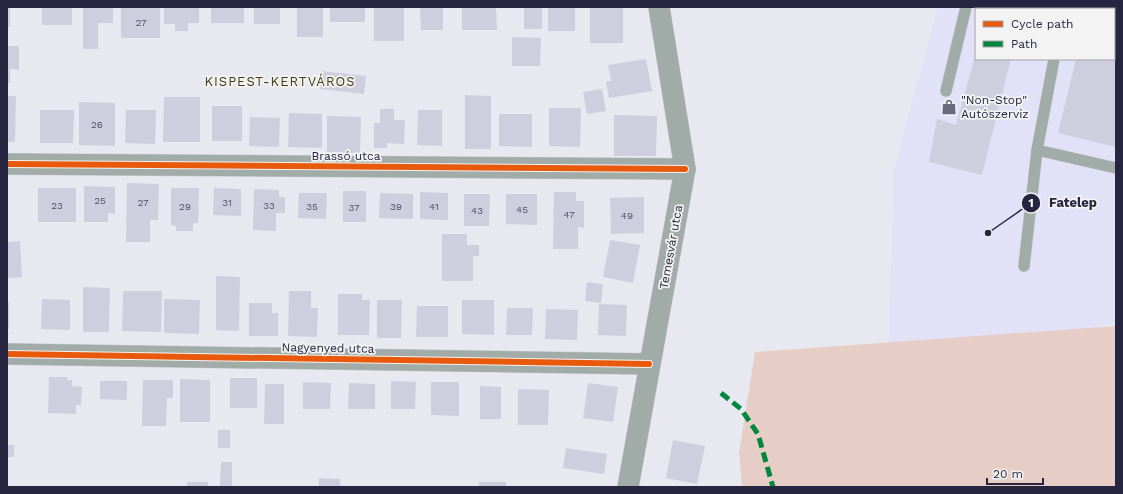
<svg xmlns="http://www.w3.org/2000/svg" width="1123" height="494" font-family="'Work Sans',sans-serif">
  <rect width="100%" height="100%" fill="#e8e8f0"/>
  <path fill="#e1e1f7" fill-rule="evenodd" d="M 938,7 L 1116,7 L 1116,321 L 1098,328 L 889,343 L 894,168 ZM 976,9 L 1114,9 L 1114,59 L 976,59 Z"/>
  <polygon fill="#e6cdc6" points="1116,326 1116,487 742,487 739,453 755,352"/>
  <g fill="#cecedf">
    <rect x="7" y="7" width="3" height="20"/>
    <rect x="42" y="7" width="30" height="18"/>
    <polygon points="83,7 113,7 113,23 98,23 98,49 83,49"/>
    <rect x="121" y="7" width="39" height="31"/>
    <polygon points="164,7 199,7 199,23 188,23 188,31 175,31 175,24 164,24"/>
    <rect x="211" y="7" width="33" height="16"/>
    <rect x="254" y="7" width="26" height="17"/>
    <rect x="297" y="7" width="26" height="30"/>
    <rect x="330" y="7" width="35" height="15"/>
    <rect x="374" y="7" width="30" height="34"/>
    <polygon points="420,7 443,7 443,30 421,30"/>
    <polygon points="462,7 496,7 497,30 462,30"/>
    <rect x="524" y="7" width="18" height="22"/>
    <rect x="548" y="7" width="27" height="24"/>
    <rect x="590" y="7" width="33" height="36"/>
    <polygon points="988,7 1024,7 1023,9 987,9"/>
    <polygon points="1089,7 1111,7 1111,9 1088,9"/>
    <polygon points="512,37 541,38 540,66 512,66"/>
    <polygon points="7,46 19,46 19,70 10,69 10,83 7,83"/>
    <polygon points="976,53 976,59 1011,59 982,175 929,162 937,119 956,125"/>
    <polygon points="1114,55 1116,56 1116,147 1058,133 1076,59 1114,59"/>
    <polygon points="646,59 652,91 609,98 606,82 611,81 608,65"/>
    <polygon points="322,71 366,76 364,94 320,89"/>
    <polygon points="602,89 606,111 587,114 583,92"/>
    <polygon points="465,95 491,96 491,149 465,149"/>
    <polygon points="7,96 16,96 15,142 7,142"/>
    <polygon points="164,97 200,97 200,142 163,142"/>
    <polygon points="79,102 115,103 115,146 79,145"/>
    <rect x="212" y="106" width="30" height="35"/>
    <polygon points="549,108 581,108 580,147 549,146"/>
    <polygon points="380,109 394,109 394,120 405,120 404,144 387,143 387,148 374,148 374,123 380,123"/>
    <polygon points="40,110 74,110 73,143 40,143"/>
    <polygon points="126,110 156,110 155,144 125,143"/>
    <polygon points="418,110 442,110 442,146 417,145"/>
    <polygon points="289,113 322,114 322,148 288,147"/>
    <polygon points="499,114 532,114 532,147 499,146"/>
    <polygon points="614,115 657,116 656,156 614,156"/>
    <polygon points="327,116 361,117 360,153 327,152"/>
    <polygon points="250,117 280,118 279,147 249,146"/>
    <polygon points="127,183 159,184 158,220 150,220 150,242 126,242"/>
    <polygon points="84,186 115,187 115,214 108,213 108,222 84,222"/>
    <rect x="38" y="188" width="38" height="34"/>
    <polygon points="171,188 199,188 198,223 193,223 193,231 176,231 176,226 171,225"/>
    <polygon points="214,188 241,189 241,216 213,215"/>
    <polygon points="254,189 279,190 279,197 285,197 285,213 276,213 276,231 253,230"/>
    <rect x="343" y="191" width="23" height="31"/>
    <polygon points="420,192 448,193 448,220 420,219"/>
    <polygon points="554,192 576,192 576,201 584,201 584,228 578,227 578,249 553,249"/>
    <polygon points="299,193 327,193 326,219 298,218"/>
    <polygon points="380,193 413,194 413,219 379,218"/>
    <polygon points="464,194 490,194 489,226 464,226"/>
    <polygon points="506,194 537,194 537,225 506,224"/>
    <polygon points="644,197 644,233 611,234 610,198"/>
    <polygon points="442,234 467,234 467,245 479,245 479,256 473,256 473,281 442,281"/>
    <polygon points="610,240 640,245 633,283 603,277"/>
    <polygon points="20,241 22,277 7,278 7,242"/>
    <polygon points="216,276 240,277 239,331 216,330"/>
    <polygon points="587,282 603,284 601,303 585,301"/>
    <polygon points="83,287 110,288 109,332 83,332"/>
    <polygon points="123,291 162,291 161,332 122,331"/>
    <polygon points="289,291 311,291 311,308 318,308 317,337 288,336"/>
    <polygon points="338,294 362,294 362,300 370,300 369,335 338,335"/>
    <polygon points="42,299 70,300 70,330 41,329"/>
    <polygon points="164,299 200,300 199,334 164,333"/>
    <polygon points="377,300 402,300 401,338 377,338"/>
    <polygon points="462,300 494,300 494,335 462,334"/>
    <rect x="7" y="302" width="2" height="27"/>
    <polygon points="249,303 272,303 272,313 278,313 278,336 249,336"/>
    <polygon points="599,304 627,305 626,336 598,335"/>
    <polygon points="417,306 448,306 448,337 416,337"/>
    <polygon points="507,308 533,308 532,335 506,335"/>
    <polygon points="546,309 578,310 577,340 545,339"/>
    <polygon points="49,377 67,377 67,380 72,380 72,386 82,387 81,405 76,405 76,414 48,413"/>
    <rect x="230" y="378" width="27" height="30"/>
    <polygon points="180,379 210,380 210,422 180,422"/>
    <polygon points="143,380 173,380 173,398 167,398 166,426 142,426"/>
    <polygon points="100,381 127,381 127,400 100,399"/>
    <polygon points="391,381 416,382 415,409 391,409"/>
    <polygon points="303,382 331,383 330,409 303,409"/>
    <polygon points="431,382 459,382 459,416 431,415"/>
    <polygon points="349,383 375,384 375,409 348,409"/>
    <polygon points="588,383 618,387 613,422 583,418"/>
    <polygon points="265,384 284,384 284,424 264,424"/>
    <polygon points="480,386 501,387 501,419 480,419"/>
    <polygon points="518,389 549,390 548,425 518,425"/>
    <rect x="218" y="430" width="12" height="18"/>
    <polygon points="673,440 705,446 697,484 666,478"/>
    <rect x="7" y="445" width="7" height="12"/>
    <polygon points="566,448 607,454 604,474 563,468"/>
    <polygon points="221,462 232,462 232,487 220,487"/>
    <polygon points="319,478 340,479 340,487 319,487"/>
    <rect x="187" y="482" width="21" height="5"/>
    <rect x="479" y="482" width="27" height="5"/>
  </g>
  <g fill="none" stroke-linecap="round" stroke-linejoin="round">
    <g stroke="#c6c6d0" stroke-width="12">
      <g id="service">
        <polyline points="1064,9 1064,7"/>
        <polyline points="1054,59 1037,150 1116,168"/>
        <polyline points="946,91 966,7"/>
        <polyline points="1024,266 1037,150"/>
      </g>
    </g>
    <g stroke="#c6c6d0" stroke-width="22">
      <g id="minor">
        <polyline points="7,164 685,169"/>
        <polyline points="7,354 649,364"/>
        <polyline points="628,487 685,169 659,7"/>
      </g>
    </g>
    <use href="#service" stroke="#a1aba7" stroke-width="11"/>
    <use href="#minor" stroke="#a1aba7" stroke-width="21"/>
    <polyline stroke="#00873e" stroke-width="5" stroke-dasharray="10 5" stroke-linecap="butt" points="721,393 741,409 758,434 773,487"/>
    <g stroke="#f3f3f3" stroke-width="8">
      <g id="cycleway">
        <polyline points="7,164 685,169"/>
        <polyline points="7,354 649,364"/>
      </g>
    </g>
    <use href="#cycleway" stroke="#e8590c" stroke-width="6"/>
  </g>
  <defs>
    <g id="shop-bare" transform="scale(1.2)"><path d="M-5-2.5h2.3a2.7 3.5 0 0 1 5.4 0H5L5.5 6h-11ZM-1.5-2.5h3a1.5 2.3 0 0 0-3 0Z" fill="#6a6a7e" stroke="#f3f3f3" stroke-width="2.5" paint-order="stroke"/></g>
  </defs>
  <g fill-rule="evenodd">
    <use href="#shop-bare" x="949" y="107"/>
  </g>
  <g text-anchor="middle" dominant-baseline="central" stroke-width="3.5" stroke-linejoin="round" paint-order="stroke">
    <g font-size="10" fill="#505068">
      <text x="141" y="22">27</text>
      <text x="97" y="124">26</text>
      <text x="100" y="200">25</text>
      <text x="143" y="202">27</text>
      <text x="227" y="202">31</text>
      <text x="57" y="205">23</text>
      <text x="269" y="205">33</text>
      <text x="185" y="206">29</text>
      <text x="312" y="206">35</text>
      <text x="396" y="206">39</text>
      <text x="434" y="206">41</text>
      <text x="354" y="207">37</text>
      <text x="522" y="209">45</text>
      <text x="477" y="210">43</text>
      <text x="569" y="214">47</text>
      <text x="627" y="215">49</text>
    </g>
    <g font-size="12" fill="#262641" stroke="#f3f3f3" text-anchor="start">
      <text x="961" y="100">"Non-Stop"<tspan x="961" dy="14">Autószerviz</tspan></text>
    </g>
    <g font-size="12" fill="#262641" stroke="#f3f3f3">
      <text x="346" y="156">Brassó utca</text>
      <text transform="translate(671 247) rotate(-80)">Temesvár utca</text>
      <text transform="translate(328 348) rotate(1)">Nagyenyed utca</text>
    </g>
    <g font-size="13" letter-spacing="1" fill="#3f3b11" stroke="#f3f3f3">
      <text x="280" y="81">KISPEST-KERTVÁROS</text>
    </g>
  </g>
  <path fill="none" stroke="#262641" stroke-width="1.5" d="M988 233L1031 203"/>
  <g fill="#262641" stroke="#f3f3f3" stroke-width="1.5">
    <circle cx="988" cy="233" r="4"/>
    <circle cx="1031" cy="203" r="10"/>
  </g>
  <g font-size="12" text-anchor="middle" font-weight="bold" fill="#fff">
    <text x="1031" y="207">1</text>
  </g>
  <g font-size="13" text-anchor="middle" font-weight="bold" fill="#262641" stroke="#f3f3f3" stroke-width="3.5" stroke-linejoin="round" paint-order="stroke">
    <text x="1073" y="207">Fatelep</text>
  </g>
  <rect width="1123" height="494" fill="none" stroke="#262641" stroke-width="16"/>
  <rect x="975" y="8" width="140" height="52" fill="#f3f3f3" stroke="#a1a1ac"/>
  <rect x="983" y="21" width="20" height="6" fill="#e8590c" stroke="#a1a1ac"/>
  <text x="1011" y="28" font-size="12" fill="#262641">Cycle path</text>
  <rect x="983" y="41" width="20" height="6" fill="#00873e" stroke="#a1a1ac"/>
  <text x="1011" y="48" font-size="12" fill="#262641">Path</text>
  <path d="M987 478v6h56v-6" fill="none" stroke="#262641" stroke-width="2"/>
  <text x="993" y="478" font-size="12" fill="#262641" stroke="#f3f3f3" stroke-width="3" paint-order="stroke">20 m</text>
</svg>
